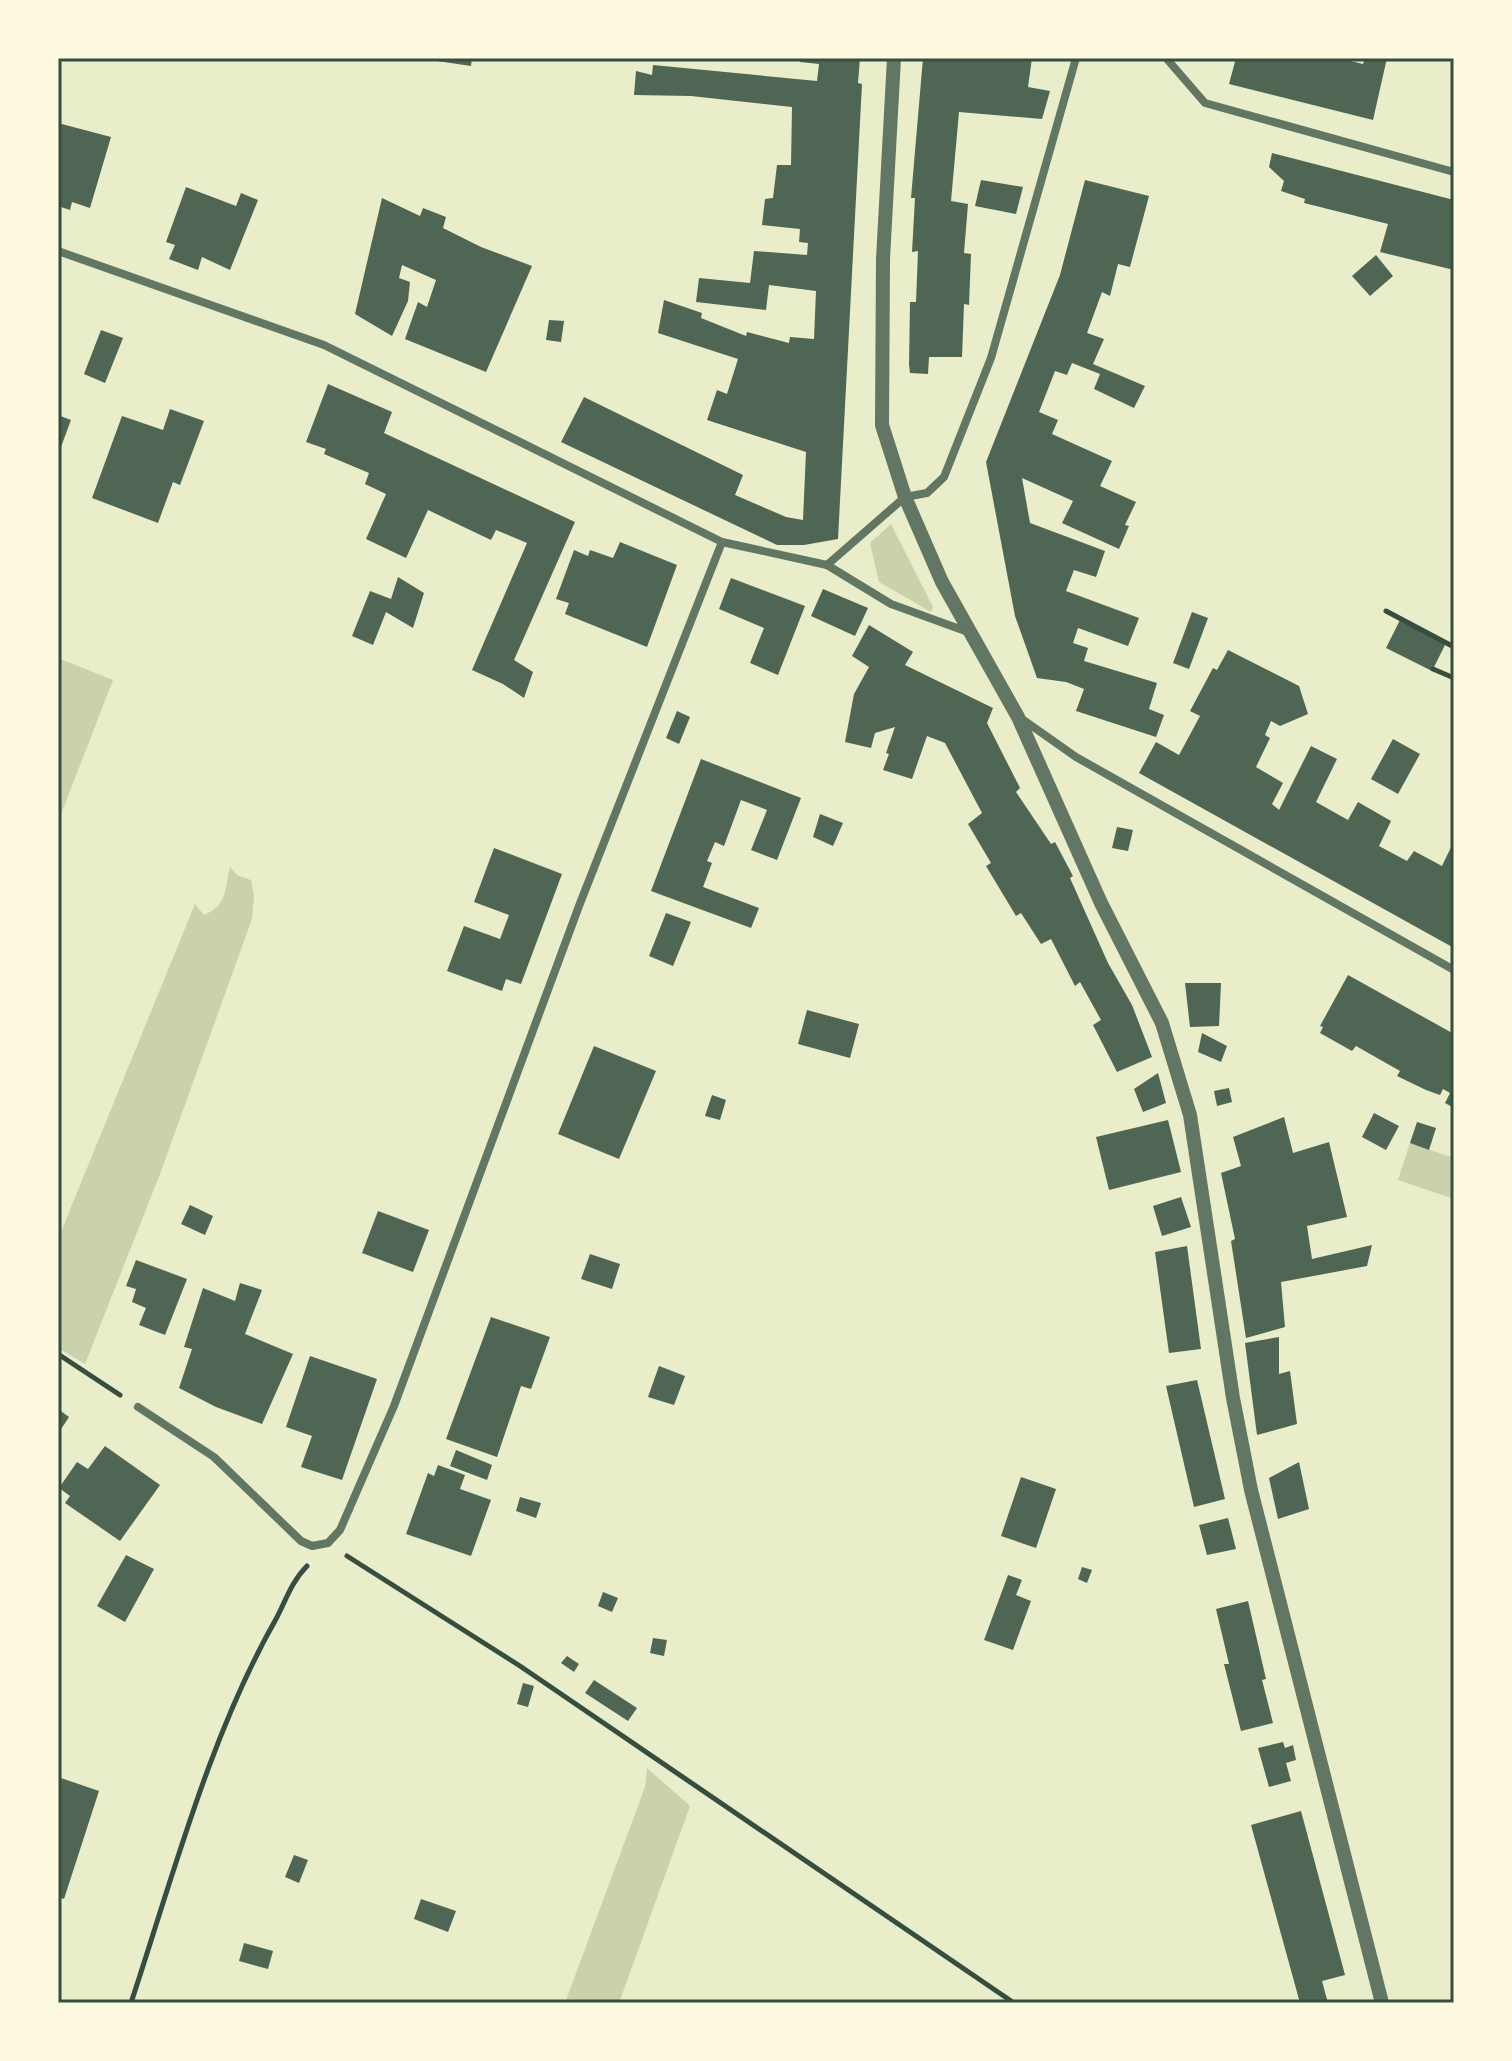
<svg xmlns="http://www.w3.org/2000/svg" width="1512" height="2061" font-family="'Titillium Web',sans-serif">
  <rect width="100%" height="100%" fill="#e9edc9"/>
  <g fill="#cad2ad">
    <polygon points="891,524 933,607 931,612 879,582 870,543"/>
    <polygon points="58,658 113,680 58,822"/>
    <path d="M 230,867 L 237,875 L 251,880 L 254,895 L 252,919 L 160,1174 L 85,1364 L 58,1348 L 58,1239 L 195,904 L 204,915 C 228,905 224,890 230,867 Z"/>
    <polygon points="1410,1143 1454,1158 1454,1199 1398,1180"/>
    <polygon points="647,1768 690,1806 619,2003 565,2003 645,1787"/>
  </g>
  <g fill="#4f6655">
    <polygon points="437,58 472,58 471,66 437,61"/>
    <polygon points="801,58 860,58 858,83 862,84 838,539 804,545 777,545 561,442 584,397 743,475 735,495 786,517 803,520 806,452 707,420 717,390 727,394 738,359 658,333 664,300 702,313 701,318 746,336 747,332 789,343 790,337 814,339 816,291 769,285 766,310 696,302 699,278 750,283 754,251 807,255 808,243 799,242 800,229 762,225 765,199 773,198 777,165 791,165 792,107 691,96 634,95 636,71 652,75 653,65 817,81 819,64 800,62"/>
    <polygon points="923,58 1032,58 1028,87 1050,91 1042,119 959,112 951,201 968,204 964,253 971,254 969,305 964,304 962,357 929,357 928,374 910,373 909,365 910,302 916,302 918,251 912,252 915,198 911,198"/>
    <polygon points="1236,58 1338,58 1363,64 1365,58 1387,58 1373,120 1229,84"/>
    <polygon points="58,123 111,137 90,208 72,202 70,210 58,206"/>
    <polygon points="1272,153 1454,200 1454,270 1380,252 1388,224 1304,203 1305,199 1281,191 1284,181 1269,167"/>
    <polygon points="981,180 1023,187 1016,214 975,206"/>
    <polygon points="1085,180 1149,196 1130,267 1118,264 1110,296 1102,292 1087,333 1104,339 1093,364 1145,386 1134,408 1094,389 1100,374 1072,363 1067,375 1055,371 1039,412 1058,420 1052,434 1112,461 1100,486 1136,502 1125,525 1129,526 1119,549 1062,523 1073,501 1022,478 1030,523 1105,551 1096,577 1074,570 1066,591 1139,618 1128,646 1078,628 1073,643 1088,648 1084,661 1157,683 1149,709 1164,715 1156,737 1076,711 1084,689 1066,682 1037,678 1015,616 986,462 1060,275"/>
    <polygon points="186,187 236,206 241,193 258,200 230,270 202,257 198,270 169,259 175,245 166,242"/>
    <polygon points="382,198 420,216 423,208 446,217 443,228 481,247 532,266 486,372 405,339 418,302 427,307 436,280 402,265 399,278 410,282 408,301 392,336 355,314"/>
    <polygon points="1376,255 1393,276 1370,296 1352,276"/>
    <polygon points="549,320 564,321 561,342 546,340"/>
    <polygon points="101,330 123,338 105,383 84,374"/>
    <polygon points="328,384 392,412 384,433 575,522 514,660 533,672 524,698 503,684 472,670 527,543 496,530 491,540 428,510 406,558 366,539 386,494 365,484 369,473 324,454 326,449 306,442"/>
    <polygon points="170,409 204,421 180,485 173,482 158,523 92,498 122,416 163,430"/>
    <polygon points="58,415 71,420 58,455"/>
    <polygon points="620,542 677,565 647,647 565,614 569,603 556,599 574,550 588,556 590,550 613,558"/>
    <polygon points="398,577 424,593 413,628 386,612 373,645 352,636 370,591 391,599"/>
    <polygon points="731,578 805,606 778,675 750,663 764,628 719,609"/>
    <polygon points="823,589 868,608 855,636 811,616"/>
    <polygon points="1192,612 1208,618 1189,669 1173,663"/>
    <polygon points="1400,620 1446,643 1432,671 1386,648"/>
    <polygon points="869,625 913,652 905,665 993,708 987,723 1020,788 1016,792 1051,844 1055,842 1073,876 1070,878 1108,963 1132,1005 1152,1057 1117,1072 1093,1025 1101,1020 1080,982 1075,986 1051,939 1041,944 1021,913 1016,916 986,866 991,863 968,824 982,813 945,743 927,736 912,779 883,770 889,754 886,753 895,727 875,733 871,748 845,742 854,694 869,667 852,656"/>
    <polygon points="1228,650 1299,686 1308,714 1280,726 1271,721 1265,735 1270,738 1256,767 1283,783 1272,804 1279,810 1311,746 1337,759 1316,802 1348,820 1358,802 1391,821 1379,846 1407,861 1414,851 1442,866 1454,841 1454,948 1139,773 1156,742 1179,755 1200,716 1190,711 1213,668 1217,670"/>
    <polygon points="677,711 690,717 679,744 666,738"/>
    <polygon points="1393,739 1420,754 1398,794 1371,779"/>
    <polygon points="701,759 801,798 777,860 751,850 767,810 741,800 724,846 715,842 707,861 712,863 703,887 759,908 751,928 651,891"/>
    <polygon points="820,814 843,823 833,846 813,837"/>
    <polygon points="1117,827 1133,830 1128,851 1112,848"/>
    <polygon points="494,848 562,874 521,984 506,979 502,991 447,971 464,926 500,939 509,915 474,902"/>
    <polygon points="666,913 691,922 673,966 649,956"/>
    <polygon points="1348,975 1454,1034 1454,1108 1445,1103 1450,1093 1443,1089 1440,1095 1426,1090 1397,1076 1400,1071 1356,1046 1352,1051 1320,1033 1323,1027 1320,1026"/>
    <polygon points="1185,983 1221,983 1219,1026 1190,1027"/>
    <polygon points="807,1010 859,1024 850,1058 798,1044"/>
    <polygon points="1202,1033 1227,1046 1221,1062 1198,1052"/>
    <polygon points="594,1046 656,1071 619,1159 558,1134"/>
    <polygon points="1158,1073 1166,1103 1143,1112 1134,1089"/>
    <polygon points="1229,1088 1232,1102 1217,1106 1214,1091"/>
    <polygon points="712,1095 726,1100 720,1120 705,1116"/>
    <polygon points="1374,1113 1399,1126 1386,1150 1362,1137"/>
    <polygon points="1284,1117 1293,1153 1329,1142 1347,1217 1307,1226 1312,1259 1372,1245 1367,1266 1281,1282 1285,1327 1246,1338 1231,1241 1235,1239 1221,1173 1241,1166 1233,1137"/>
    <polygon points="1168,1120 1181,1172 1109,1190 1096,1137"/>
    <polygon points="1417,1122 1436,1128 1429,1150 1410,1143"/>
    <polygon points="1181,1197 1191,1227 1162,1236 1153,1206"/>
    <polygon points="190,1205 213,1216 205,1235 181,1224"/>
    <polygon points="378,1211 429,1230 413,1272 362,1253"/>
    <polygon points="1187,1246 1201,1349 1169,1353 1155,1252"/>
    <polygon points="590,1254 620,1264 612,1289 581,1279"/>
    <polygon points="136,1260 187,1279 165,1335 139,1325 146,1308 132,1302 136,1289 126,1286"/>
    <polygon points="240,1283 262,1290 245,1334 293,1354 262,1424 216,1407 179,1388 192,1349 184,1347 203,1288 235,1301"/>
    <polygon points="491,1317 550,1337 531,1389 521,1386 497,1457 446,1439"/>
    <polygon points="1279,1337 1279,1374 1290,1371 1297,1424 1257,1435 1245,1343"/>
    <polygon points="310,1356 377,1379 342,1480 301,1467 312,1436 286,1427"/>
    <polygon points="659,1366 685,1376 674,1405 648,1397"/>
    <polygon points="1197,1380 1225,1499 1194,1507 1166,1386"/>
    <polygon points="58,1409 69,1417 58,1434"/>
    <polygon points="105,1446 160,1485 120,1541 65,1503 70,1496 59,1488 77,1462 88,1469"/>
    <polygon points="456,1450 492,1465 487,1480 450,1466"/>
    <polygon points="1299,1462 1309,1509 1278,1519 1269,1478"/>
    <polygon points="438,1465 465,1475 460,1489 491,1500 471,1556 406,1534 428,1473 434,1476"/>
    <polygon points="1021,1477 1056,1489 1036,1548 1001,1536"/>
    <polygon points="520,1497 541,1503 536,1518 516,1511"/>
    <polygon points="1228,1518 1236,1549 1207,1555 1199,1525"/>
    <polygon points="126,1555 154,1569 125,1622 97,1606"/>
    <polygon points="1082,1567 1092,1570 1087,1583 1078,1579"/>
    <polygon points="1008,1575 1022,1580 1016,1595 1031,1601 1013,1650 984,1640"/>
    <polygon points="603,1592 618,1598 612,1612 598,1606"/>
    <polygon points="1248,1601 1266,1679 1262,1680 1273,1723 1241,1731 1224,1664 1229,1664 1216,1609"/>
    <polygon points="653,1638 667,1640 664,1656 650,1653"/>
    <polygon points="567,1656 579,1664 574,1672 561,1663"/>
    <polygon points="594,1680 637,1708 628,1721 585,1693"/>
    <polygon points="523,1683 534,1686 528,1707 517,1704"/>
    <polygon points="1283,1742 1285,1748 1293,1745 1296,1760 1286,1763 1291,1781 1269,1787 1258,1748"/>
    <polygon points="58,1777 99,1791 64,1899 58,1897"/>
    <polygon points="1301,1811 1345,1975 1322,1981 1328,2003 1300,2003 1251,1825"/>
    <polygon points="294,1855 308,1860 299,1883 285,1877"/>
    <polygon points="421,1899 456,1911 448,1932 414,1919"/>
    <polygon points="244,1943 273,1951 268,1969 239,1961"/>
  </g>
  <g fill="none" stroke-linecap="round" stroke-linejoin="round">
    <g stroke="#344e41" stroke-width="5">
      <polyline points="1386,611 1454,647"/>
      <polyline points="1433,669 1454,678"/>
      <polyline points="58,1354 120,1395"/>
      <polyline points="347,1556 520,1666 1014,2003"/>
      <path d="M 131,2003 C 173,1876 210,1735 276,1619 C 286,1600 292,1581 307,1566"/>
    </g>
    <g stroke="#617663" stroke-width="8">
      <polyline points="1166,58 1205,103 1454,172"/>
      <polyline points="58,251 324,345 722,542 827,565 891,604 968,632"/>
      <polyline points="827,565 905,497 927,493 944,477 991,358 1076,58"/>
      <polyline points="1022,719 1076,757 1454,970"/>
      <polyline points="138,1407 214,1457 301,1541 312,1546 328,1543 340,1530 394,1406 579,906 722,542"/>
    </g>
    <polyline stroke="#617663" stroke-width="14" points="894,58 883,259 882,425 905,497 942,582 1018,717 1101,903 1162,1023 1190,1115 1233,1398 1251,1490 1382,2003"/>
  </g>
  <rect width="1512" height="2061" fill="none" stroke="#fefae0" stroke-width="120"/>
  <rect x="60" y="60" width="1392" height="1941" fill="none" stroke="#344e41" stroke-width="3"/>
</svg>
